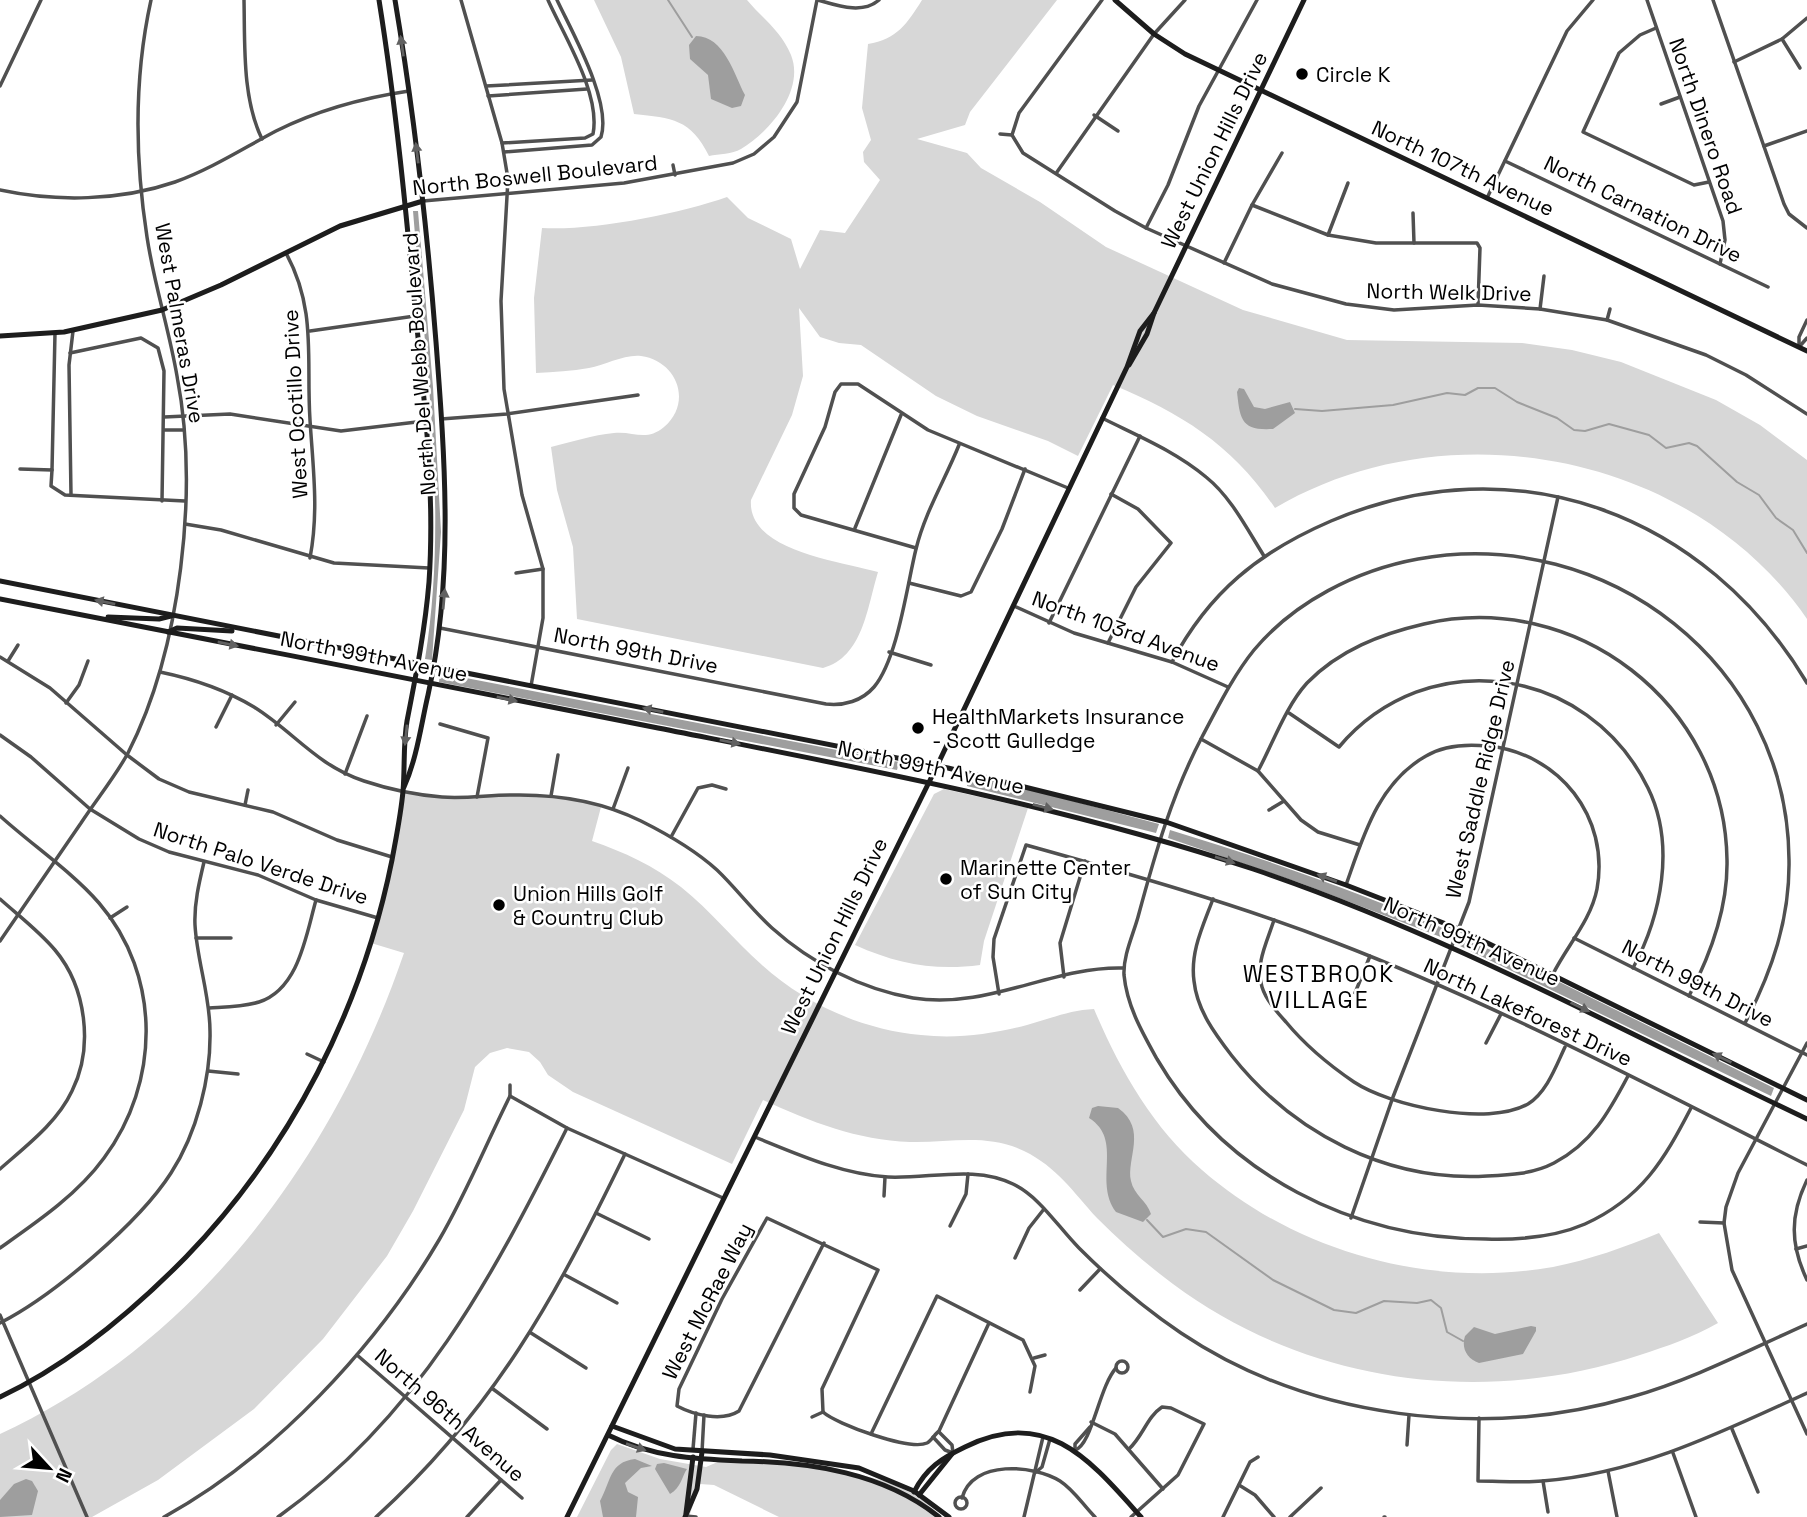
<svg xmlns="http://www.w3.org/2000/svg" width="1807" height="1517" font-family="'Space Grotesk',sans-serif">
  <rect width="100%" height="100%" fill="#fff"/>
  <g fill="#d7d7d7">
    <path d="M 594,0 L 747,0 C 763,19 781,31 791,55 C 805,90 770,132 741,149 C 732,154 719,154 709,156 C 691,119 672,118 634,114 L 621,57 Z"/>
    <path d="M 922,0 L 1057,0 L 970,112 L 965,125 L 917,139 L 967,153 L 981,168 L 1040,202 L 1106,247 L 1243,310 L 1347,340 L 1522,343 L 1572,350 L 1621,362 L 1716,400 L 1760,425 L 1807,460 L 1807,619 C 1692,452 1447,407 1275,508 C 1232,445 1183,414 1113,385 L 1078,456 L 1048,441 L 977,416 L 936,396 L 861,345 L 839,343 L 820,337 L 799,308 L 803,376 L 792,415 L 751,500 C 747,551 840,561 878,572 C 867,608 863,657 823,668 L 577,619 L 573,547 L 557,490 L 551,447 C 571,442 593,435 614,433 C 634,431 646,442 664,427 C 693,402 677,361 641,356 C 625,354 605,365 589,368 C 572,371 554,372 536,373 L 534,298 L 542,228 C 592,231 679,214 727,197 L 748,218 L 791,239 L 800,269 L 820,230 L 845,233 L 880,180 L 864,162 L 863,152 L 871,140 L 862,108 L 868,44 C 897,39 907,24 922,0 Z"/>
    <path d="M 944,789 L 1028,808 L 984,941 L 980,965 C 935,971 897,964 855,945 L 934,794 Z"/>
    <path d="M 403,790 L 442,797 L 511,795 L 581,800 L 601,807 L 592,841 C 624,852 654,866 681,887 C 711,911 734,940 762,965 C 805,1004 863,1030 921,1035 C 957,1039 992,1034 1027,1025 C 1049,1019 1070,1010 1094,1009 C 1119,1068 1152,1127 1202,1170 C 1296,1252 1430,1289 1553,1267 C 1589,1260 1625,1247 1659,1233 L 1718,1323 C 1692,1338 1667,1346 1640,1355 C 1483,1407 1307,1384 1173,1284 C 1146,1264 1121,1242 1097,1218 C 1073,1192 1057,1167 1024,1151 C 987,1133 949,1143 910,1142 C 857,1140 811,1122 763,1100 L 732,1164 L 573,1092 L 548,1075 L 540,1062 L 529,1052 L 507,1048 L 490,1053 L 475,1067 L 464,1110 L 413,1211 L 387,1256 L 323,1339 L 254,1409 L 158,1480 L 92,1517 L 0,1517 L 0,1434 C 199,1342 335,1155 404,953 L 371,943 L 382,903 Z"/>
    <polygon points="617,1444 660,1459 706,1467 727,1458 831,1467 888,1482 916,1495 943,1517 779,1517 714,1485 700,1484 689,1517 577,1517 611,1450"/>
  </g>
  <g fill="#9e9e9e">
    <path d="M 696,36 C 724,36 734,74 745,95 L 741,106 L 732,108 L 711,99 L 708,75 L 690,59 L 689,45 Z"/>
    <path d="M 413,211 L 418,211 L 433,387 L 441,532 L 432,660 L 425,659 C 449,511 425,359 413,211 Z"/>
    <path d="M 1239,388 L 1244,389 L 1254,407 L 1265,409 L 1290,402 L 1295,413 L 1273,429 C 1241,431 1240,419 1237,392 Z"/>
    <polygon points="440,673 899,762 897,770 439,682"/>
    <polygon points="969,778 1013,785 1159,824 1156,833 967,786"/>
    <path d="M 1170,830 C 1266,859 1358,892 1450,931 L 1446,939 L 1300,883 L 1168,838 Z"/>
    <polygon points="1463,939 1511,958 1774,1088 1771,1096 1460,946"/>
    <path d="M 1098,1106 L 1118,1108 C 1148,1129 1126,1159 1131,1181 C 1134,1195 1147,1201 1151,1214 L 1143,1222 L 1116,1212 C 1093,1181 1124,1140 1089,1118 L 1092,1108 Z"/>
    <path d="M 1531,1326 L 1536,1327 L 1536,1331 L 1523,1354 L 1479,1363 C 1467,1359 1461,1348 1465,1336 L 1474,1327 L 1495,1334 Z"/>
    <path d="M 635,1459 L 652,1466 L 641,1468 L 625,1483 L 628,1492 L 638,1497 L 636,1517 L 603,1517 L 600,1501 C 611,1482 609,1462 635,1459 Z"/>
    <path d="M 664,1463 L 687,1469 C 682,1476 681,1488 670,1494 L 655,1469 L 657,1464 Z"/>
    <polygon points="26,1479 32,1481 38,1491 32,1515 0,1517 0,1500 14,1484"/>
  </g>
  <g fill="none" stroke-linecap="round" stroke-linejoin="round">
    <g stroke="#9e9e9e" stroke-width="2">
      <polyline points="668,0 692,37"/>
      <polyline points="1295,409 1322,411 1393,405 1447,393 1465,395 1478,388 1495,388 1517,402 1557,418 1574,430 1585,431 1609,424 1649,435 1666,448 1689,443 1697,446 1737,482 1759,495 1776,518 1793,530 1807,553"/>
      <polyline points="1147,1220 1163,1237 1186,1229 1206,1232 1273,1280 1334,1310 1356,1313 1384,1301 1417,1303 1431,1300 1441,1308 1447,1332 1463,1341"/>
    </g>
    <g stroke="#505050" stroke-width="3.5">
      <path d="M 244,0 C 245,44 242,98 262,139"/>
      <polyline points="461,0 502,143 508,179 501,301 504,389 522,495 543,569 543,618 531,686"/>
      <path d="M 818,0 C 836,5 862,15 879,0"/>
      <polyline points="1102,0 1019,113 1012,135 1023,153 1115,211 1146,228 1272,284 1346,304 1394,310 1478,305 1540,309 1607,320 1706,355 1746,375 1807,414"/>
      <polyline points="1647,0 1723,221 1725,240 1720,264"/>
      <polyline points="1713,0 1784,204 1789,214 1807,228"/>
      <polyline points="1656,28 1640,35 1619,53 1583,132 1694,185 1709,182"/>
      <polyline points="1782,39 1800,68"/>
      <polyline points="1734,62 1782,39 1807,18"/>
      <polyline points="0,86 41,0"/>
      <polyline points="486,86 592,80"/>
      <polyline points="488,96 587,89"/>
      <polyline points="1661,104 1680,97"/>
      <polyline points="1094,115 1118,131"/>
      <polyline points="1000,134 1012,135"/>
      <path d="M 502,143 L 585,138 L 593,134 C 601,94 564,36 548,0"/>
      <polyline points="1764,146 1807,131"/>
      <path d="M 504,152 L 592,145 L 601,137 C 612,102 572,32 557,0"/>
      <polyline points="1505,161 1768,287"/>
      <polyline points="673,165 675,175"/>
      <polyline points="1057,172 1154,34 1185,0"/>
      <path d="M 0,190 C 56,202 120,201 175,182 C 211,169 242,149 276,131 C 318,110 362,98 409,91"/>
      <polyline points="1488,196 1567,31 1593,0"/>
      <polyline points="423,201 624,183 733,163 754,154 774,137 797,102 817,0"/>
      <polyline points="1252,205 1328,235 1376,243 1477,243 1480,248 1478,305"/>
      <polyline points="1413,213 1414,243"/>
      <polyline points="1146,228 1168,185 1199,106 1257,0"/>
      <polyline points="1328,235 1348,183"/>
      <path d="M 286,253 C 317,310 306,359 310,420 C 313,468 319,511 310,558"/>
      <polyline points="1224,263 1252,205 1282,153"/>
      <polyline points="1540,309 1544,276"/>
      <polyline points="1607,320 1610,309"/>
      <polyline points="310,331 415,316"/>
      <polyline points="1799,347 1799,337 1807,320"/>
      <polyline points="1799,347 1807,338"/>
      <polyline points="70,353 141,338 158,348 164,371 162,501"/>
      <polyline points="164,417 230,414 341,431 425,421"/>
      <path d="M 1102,418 C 1138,436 1175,451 1206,477 C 1231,497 1247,529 1264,556"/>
      <polyline points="441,419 507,414 638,395"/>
      <polyline points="164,430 184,430"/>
      <polyline points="20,469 52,470 55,333"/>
      <polyline points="52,470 51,486 65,495 185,501"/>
      <polyline points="71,495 69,365 73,331"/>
      <polyline points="185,524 221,530 334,563 429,568"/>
      <polyline points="855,528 901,415"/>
      <polyline points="916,548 801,515 794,508 794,494 825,427 835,392 841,384 858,384 928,430 1068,488"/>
      <polyline points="516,573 543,569"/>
      <polyline points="909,583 961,596 971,592 1002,529 1025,469"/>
      <polyline points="1014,606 1074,633 1172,662 1228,687"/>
      <polyline points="1049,623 1140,436"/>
      <path d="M 440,628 L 826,704 C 844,706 862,701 874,687 C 898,658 907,585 916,549 C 925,512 945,480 959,445"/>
      <polyline points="1108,643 1136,587 1171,543 1138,509 1111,494"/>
      <polyline points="889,652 931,665"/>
      <polyline points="0,657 50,688 127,755 159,779 189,792 273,812 337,840 392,857"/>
      <polyline points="8,661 18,645"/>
      <path d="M 1172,662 C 1209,592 1259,552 1331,521 C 1516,442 1706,514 1807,683"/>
      <path d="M 160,672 C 194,679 224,689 254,707 C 294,732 316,765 364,781 C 388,789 417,795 442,797 C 465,799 488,795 511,795 C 556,794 601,801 641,821 C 667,834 695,850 717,870 C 736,888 752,910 772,928 C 811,963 861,989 913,998 C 988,1010 1052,966 1123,968"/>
      <polyline points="66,703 79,685 88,661"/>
      <path d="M 1289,713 L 1339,747 C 1427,643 1588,665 1648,788 C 1676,845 1661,916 1633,968"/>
      <polyline points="440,724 488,738 477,797"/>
      <polyline points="276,725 295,702"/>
      <polyline points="216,727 232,695"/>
      <polyline points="0,735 31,757 90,809 139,839 169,852 258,875 316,900 378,918"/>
      <polyline points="1201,739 1258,771 1301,820 1318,832 1360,845"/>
      <path d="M 1258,771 C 1273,743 1286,706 1307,683 C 1339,650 1381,634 1424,624 C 1575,589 1725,703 1727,860 C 1728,908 1711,954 1689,996"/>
      <polyline points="345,774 367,716"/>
      <polyline points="551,796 558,755"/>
      <polyline points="245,805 248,790"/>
      <polyline points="613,809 628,768"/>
      <polyline points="1269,810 1284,801"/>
      <path d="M 0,816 C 32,845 71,871 99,903 C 162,976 160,1083 104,1158 C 77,1195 37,1222 0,1248"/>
      <polyline points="671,837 698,788 712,785 726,789"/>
      <path d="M 1346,885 C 1363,837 1378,783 1426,756 C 1444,745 1468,744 1488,746 C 1559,753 1610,817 1597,889 C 1591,920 1567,946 1553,974"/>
      <path d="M 0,899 C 19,916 39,931 55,950 C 86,987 94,1047 72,1091 C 57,1123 26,1146 0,1169"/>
      <path d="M 1213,899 C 1203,926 1190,952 1194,981 C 1197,1010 1215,1034 1232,1056 C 1293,1133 1387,1182 1487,1176 C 1510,1175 1533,1174 1554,1163 C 1592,1143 1609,1112 1628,1076"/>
      <polyline points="110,918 127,907"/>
      <path d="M 1274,920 C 1267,942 1255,964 1262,987 C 1266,1000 1277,1012 1286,1022 C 1305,1045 1329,1065 1354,1082 C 1390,1106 1488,1127 1528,1104 C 1547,1092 1556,1066 1565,1047"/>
      <polyline points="196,938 231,938"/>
      <polyline points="1574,938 1807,1055"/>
      <path d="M 0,941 C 27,902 54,862 81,823 C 96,800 115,777 128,753 C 181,649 199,490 177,376 C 169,329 154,284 147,237 C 135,159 134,77 151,0"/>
      <polyline points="1064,977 1060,943 1085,861"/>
      <polyline points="1355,993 1370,956"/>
      <path d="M 999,994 L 993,957 L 994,939 L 1026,845 C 1130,874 1233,903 1334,942 C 1496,1004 1652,1087 1807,1165"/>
      <path d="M 209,1008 C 225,1007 243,1007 259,1002 C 299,989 306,935 316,900"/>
      <polyline points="1486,1043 1501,1014"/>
      <polyline points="1807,1043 1738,1173 1726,1207 1724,1223 1732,1270 1807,1434"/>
      <polyline points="307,1054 324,1062"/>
      <polyline points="208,1071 238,1074"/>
      <polyline points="510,1096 567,1128 723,1198"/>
      <path d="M 1691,1108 C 1664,1160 1642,1198 1585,1224 C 1555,1237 1519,1240 1486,1239 C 1354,1239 1225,1175 1157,1059 C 1142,1032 1127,1006 1124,975 C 1123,956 1133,935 1138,917 C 1155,854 1172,794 1202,737 C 1218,707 1233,676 1254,650 C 1294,602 1357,570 1418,559 C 1607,525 1788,665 1789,860 C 1790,919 1772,971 1745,1023"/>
      <path d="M 755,1137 C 797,1154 841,1174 888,1177 C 929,1179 975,1165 1013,1184 C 1040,1197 1058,1227 1079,1248 C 1110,1279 1144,1308 1181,1333 C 1309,1419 1484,1440 1631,1397 C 1692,1380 1749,1350 1807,1324"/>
      <path d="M 1807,1180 C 1790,1215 1790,1244 1807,1280"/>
      <polyline points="884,1196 885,1177"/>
      <polyline points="596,1213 649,1239"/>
      <polyline points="1351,1218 1393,1097 1469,902 1558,497"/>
      <polyline points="1700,1222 1724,1223"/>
      <polyline points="950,1226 966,1194 968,1174"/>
      <polyline points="1796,1249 1807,1246"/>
      <polyline points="1015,1258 1029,1228 1044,1209"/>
      <polyline points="565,1275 617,1303"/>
      <polyline points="1080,1290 1100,1269"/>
      <polyline points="0,1315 87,1517"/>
      <path d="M 0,1323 C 53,1296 139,1223 171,1173 C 197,1133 211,1077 210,1031 C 210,995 197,961 195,925 C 194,904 199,883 204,862"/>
      <polyline points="531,1333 586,1368"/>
      <polyline points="357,1355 522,1498"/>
      <polyline points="1034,1358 1045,1355"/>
      <circle cx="1122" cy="1367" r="6"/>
      <polyline points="493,1389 547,1429"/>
      <path d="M 823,1412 L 822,1389 L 878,1270 L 767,1218 L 722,1299 L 679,1389 L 677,1406 C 694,1415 722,1422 739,1411 L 824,1243"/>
      <path d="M 823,1412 C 836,1424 910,1451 927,1443 C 931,1441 935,1434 939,1431 L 989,1323"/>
      <polyline points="812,1417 823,1412"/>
      <path d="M 1479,1418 L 1478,1481 C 1499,1481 1521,1483 1542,1481 C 1637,1474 1722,1432 1807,1393"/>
      <polyline points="1091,1422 1115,1434 1163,1489"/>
      <polyline points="1732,1429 1758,1492"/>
      <polyline points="939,1432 952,1445 953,1453"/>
      <polyline points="871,1434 937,1296 1023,1340 1035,1366 1030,1392"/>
      <polyline points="933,1437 945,1450 953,1453"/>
      <polyline points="1407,1445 1409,1415"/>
      <polyline points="693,1449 696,1413"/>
      <path d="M 1129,1449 C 1143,1436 1147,1417 1162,1407 L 1171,1408 L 1204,1424 L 1178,1475 L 1131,1517"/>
      <path d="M 1075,1450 C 1092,1445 1099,1387 1116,1368"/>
      <polyline points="1075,1450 1075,1444 1090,1427"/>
      <polyline points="702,1452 704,1415"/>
      <polyline points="1673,1453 1696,1517"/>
      <polyline points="1608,1471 1617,1517"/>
      <polyline points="1036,1472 1042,1467 1050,1439"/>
      <polyline points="1543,1481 1548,1512"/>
      <polyline points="1239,1485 1255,1495 1274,1517"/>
      <circle cx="961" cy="1503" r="6"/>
      <path d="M 962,1498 C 972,1459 1035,1465 1060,1481 C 1074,1490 1083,1505 1095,1517"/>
      <polyline points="686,1516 696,1517"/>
      <path d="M 164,1517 C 274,1457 376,1347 439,1240 C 466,1194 486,1144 510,1096 L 510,1085"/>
      <path d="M 278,1517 C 419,1416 492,1278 567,1128"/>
      <path d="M 376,1517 C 495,1409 556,1296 625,1154"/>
      <polyline points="467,1517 501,1480"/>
      <polyline points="1024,1517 1043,1437"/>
      <polyline points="1223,1517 1250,1462 1258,1457"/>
      <polyline points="1290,1517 1321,1488"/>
      <polyline points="1384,1517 1385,1517"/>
    </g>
    <g stroke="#1d1d1d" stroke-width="5">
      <path d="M 395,0 C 414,113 427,227 436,342 C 445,460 454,578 428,695 C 421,725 417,758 404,787"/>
      <polyline points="1115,0 1154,34 1185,54 1807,351"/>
      <polyline points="0,336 64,332 162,310 221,285 340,226 423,201"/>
      <polyline points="1129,365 1147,334 1154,313 1304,0"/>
      <polyline points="0,581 948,768 1166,822 1346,885 1459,929 1807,1100"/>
      <path d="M 0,599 C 218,641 435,684 653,727 C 855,767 1057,804 1253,869 C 1446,934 1624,1032 1807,1119"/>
      <polyline points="108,617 159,619 171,616"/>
      <polyline points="168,632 177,628 232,631"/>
      <path d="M 0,1397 C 70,1364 132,1312 186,1257 C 291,1148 362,1009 392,860 C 396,838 401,814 403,791 C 405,768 403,744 407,721 C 416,675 425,630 429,582 C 435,495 425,405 416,318 C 406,211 396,106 379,0"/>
      <polyline points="612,1426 675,1449 770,1455 859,1468 914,1491 949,1517"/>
      <path d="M 608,1435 C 652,1457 694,1459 742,1461 C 811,1462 884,1473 939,1517"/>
      <path d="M 914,1492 C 926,1468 942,1458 965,1447 C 1047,1406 1091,1461 1141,1517"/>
      <polyline points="919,1495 952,1454"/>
      <polyline points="686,1513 693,1457"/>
      <polyline points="567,1517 937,766 1127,367 1140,331 1154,313"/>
      <polyline points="685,1517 697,1489 702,1452"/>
    </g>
  </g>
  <defs><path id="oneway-solid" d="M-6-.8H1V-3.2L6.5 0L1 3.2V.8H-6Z" transform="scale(1.75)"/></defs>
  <g fill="#616161">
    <use href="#oneway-solid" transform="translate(402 46) rotate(-98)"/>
    <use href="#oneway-solid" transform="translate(417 153) rotate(-97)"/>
    <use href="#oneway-solid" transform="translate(444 599) rotate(-85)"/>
    <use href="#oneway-solid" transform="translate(105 602) rotate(-168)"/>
    <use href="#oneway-solid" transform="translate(228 644) rotate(11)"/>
    <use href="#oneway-solid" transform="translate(507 699) rotate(11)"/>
    <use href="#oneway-solid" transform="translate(653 710) rotate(-169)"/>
    <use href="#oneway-solid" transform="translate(406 735) rotate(96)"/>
    <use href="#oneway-solid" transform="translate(730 742) rotate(11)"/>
    <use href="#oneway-solid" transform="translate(1043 807) rotate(14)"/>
    <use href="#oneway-solid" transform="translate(1225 860) rotate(18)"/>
    <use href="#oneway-solid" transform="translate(1327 878) rotate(-160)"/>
    <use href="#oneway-solid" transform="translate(1580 1007) rotate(26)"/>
    <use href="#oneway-solid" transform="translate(1722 1058) rotate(-154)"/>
    <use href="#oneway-solid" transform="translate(636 1447) rotate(19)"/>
  </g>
  <g fill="#000" stroke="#fff" stroke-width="2.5">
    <circle cx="1302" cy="74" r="7"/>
    <circle cx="918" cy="728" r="7"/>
    <circle cx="946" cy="879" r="7"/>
    <circle cx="499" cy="905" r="7"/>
  </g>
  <g text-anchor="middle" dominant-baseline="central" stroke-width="5" stroke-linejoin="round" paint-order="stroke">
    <g font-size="21" fill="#000" stroke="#fff" text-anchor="start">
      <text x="1316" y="74">Circle K</text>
      <text x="932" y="716">HealthMarkets Insurance<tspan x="932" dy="24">- Scott Gulledge</tspan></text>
      <text x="960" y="867">Marinette Center<tspan x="960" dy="24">of Sun City</tspan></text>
      <text x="513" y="893">Union Hills Golf<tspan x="513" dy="24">&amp; Country Club</tspan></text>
    </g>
    <g font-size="21" fill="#000" stroke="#fff">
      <text transform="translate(1706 126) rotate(71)">North Dinero Road</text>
      <text transform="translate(1214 150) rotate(-64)">West Union Hills Drive</text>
      <text transform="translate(1463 168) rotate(25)">North 107th Avenue</text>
      <text transform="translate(535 175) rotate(-6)">North Boswell Boulevard</text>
      <text transform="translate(1643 209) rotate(26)">North Carnation Drive</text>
      <text transform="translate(1449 292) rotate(1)">North Welk Drive</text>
      <text transform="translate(180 323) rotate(80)">West Palmeras Drive</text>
      <text transform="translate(419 364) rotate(-94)">North Del Webb Boulevard</text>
      <text transform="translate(295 404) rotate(-93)">West Ocotillo Drive</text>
      <text transform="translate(1126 631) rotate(20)">North 103rd Avenue</text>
      <text transform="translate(636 650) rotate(11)">North 99th Drive</text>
      <text transform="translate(374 656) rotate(11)">North 99th Avenue</text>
      <text transform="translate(931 767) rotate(12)">North 99th Avenue</text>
      <text transform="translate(1480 779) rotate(-77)">West Saddle Ridge Drive</text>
      <text transform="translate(261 863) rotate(18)">North Palo Verde Drive</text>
      <text transform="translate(834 936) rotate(-64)">West Union Hills Drive</text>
      <text transform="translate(1472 941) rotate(24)">North 99th Avenue</text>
      <text transform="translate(1698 983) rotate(27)">North 99th Drive</text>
      <text transform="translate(1528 1012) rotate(25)">North Lakeforest Drive</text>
      <text transform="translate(707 1301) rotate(-63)">West McRae Way</text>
      <text transform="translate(450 1415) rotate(41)">North 96th Avenue</text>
    </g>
    <g font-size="23" letter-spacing="2" fill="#000" stroke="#fff">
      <text x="1319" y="974">WESTBROOK<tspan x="1319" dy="26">VILLAGE</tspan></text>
    </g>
  </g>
  <g transform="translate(49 1468) rotate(116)" stroke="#ffffff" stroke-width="5" paint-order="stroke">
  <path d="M0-5L12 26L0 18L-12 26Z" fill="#000000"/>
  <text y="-10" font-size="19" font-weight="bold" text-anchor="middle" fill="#000000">N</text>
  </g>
</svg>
